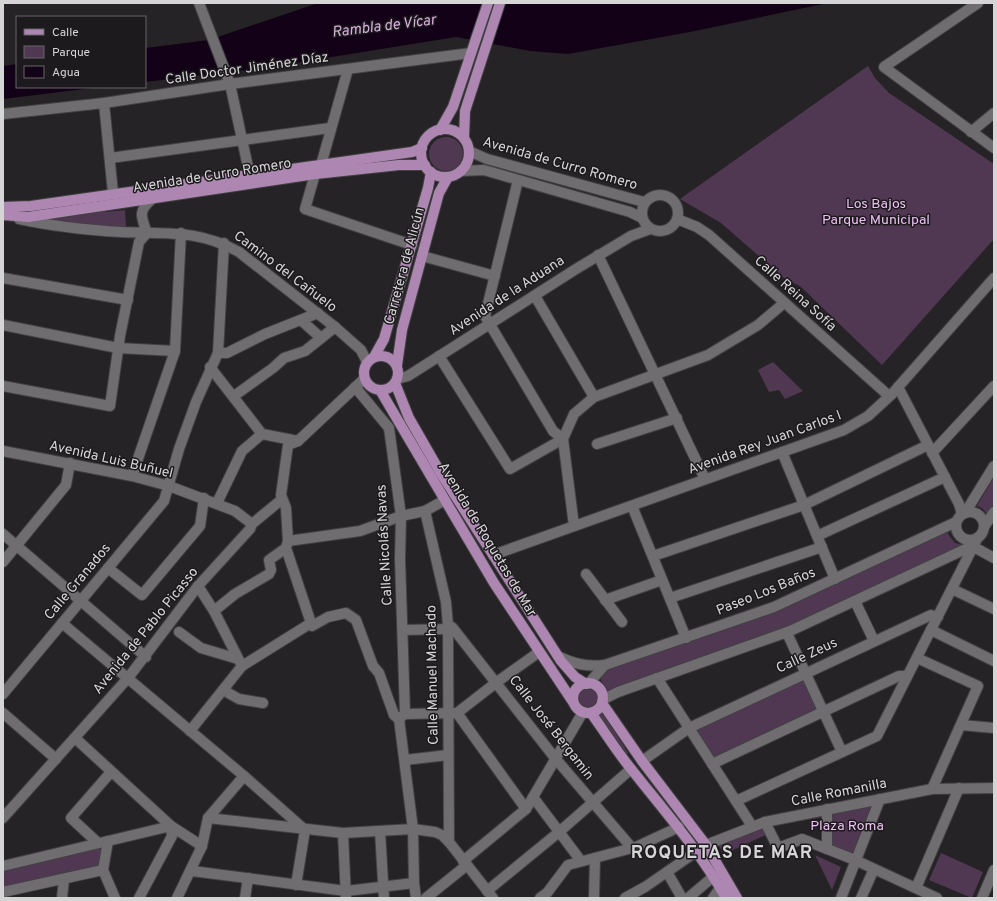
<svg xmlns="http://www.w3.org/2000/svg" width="997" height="901" font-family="Overpass,sans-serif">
  <rect width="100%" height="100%" fill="#252325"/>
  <g fill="#503853">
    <polygon points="868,66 875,78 889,93 994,164 994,239 882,365 800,286 784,278 721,223 680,199"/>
    <circle cx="446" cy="154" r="17"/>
    <polygon points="105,210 106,212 125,210 126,227 107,226 106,228 39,218"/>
    <polygon points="773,362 803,391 785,399 779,390 769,392 758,370"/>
    <polygon points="994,477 994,504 987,514 982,508 977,506"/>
    <polygon points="949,529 948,534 955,543 964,545 793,627 614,691 606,690 600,678 605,670 784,606"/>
    <polygon points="805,673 823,712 712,764 689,728"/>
    <circle cx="588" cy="698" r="10"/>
    <polygon points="602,711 628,753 626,754 596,715"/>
    <polygon points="880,799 855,860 827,849 827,809"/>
    <polygon points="763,825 768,834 724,854 715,840"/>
    <polygon points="108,841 103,870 3,892 3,866"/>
    <polygon points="941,853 983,872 972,898 929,880"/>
    <polygon points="815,855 841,867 832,890"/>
  </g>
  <g fill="#130217">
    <polygon points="318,3 828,3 690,32 568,54 530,51 456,37 257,69 145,82 145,48 209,40"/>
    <polygon points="17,64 17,87 101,87 3,99 3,66"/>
  </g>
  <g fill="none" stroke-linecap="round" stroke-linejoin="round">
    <g stroke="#424143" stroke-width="12">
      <g id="minor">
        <polyline points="199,3 230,84 250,176"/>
        <polyline points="978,3 884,67 994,148"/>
        <polyline points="104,103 113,193"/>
        <polyline points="3,114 104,103 230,84 471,53"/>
        <polyline points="971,132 994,113"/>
        <polyline points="469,151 487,159 644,202"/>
        <polyline points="110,158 330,128"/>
        <polyline points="321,165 348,69"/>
        <polyline points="461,171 484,170 630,212 642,218"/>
        <polyline points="315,174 305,209 412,245"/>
        <circle cx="660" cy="213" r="18"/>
        <path d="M 19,219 C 51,226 87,230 121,232 C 166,234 198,229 239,252 L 335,327 L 361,350 L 367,362"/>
        <polyline points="677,219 697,227 709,235 889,396"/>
        <path d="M 147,233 C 142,218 137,212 151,200"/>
        <polyline points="598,255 705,479"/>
        <polyline points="422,256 495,276"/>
        <polyline points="3,278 128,300"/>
        <polyline points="535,296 594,397"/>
        <polyline points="302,321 321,338"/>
        <polyline points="3,325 118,348 175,351"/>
        <polyline points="218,353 227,353 265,334 318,313"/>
        <polyline points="439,356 510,469 563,439 553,431 485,316 518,180"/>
        <polyline points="210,367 262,434 298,441"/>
        <polyline points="397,379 408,376 576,269 631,236 650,229"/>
        <polyline points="3,386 110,406 120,336 139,242 147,233"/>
        <polyline points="355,387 389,428 401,516 400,559 405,714"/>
        <polyline points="898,387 959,504 962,514"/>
        <polyline points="234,396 273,368 284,358 305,351 335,327"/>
        <polyline points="597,444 677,418"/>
        <polyline points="3,451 132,476 169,486 235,511 252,524"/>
        <polyline points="782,452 835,579"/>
        <polyline points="932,453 994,386"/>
        <polyline points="132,476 175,351 181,233"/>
        <polyline points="217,503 242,451 262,434"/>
        <polyline points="632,506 686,638"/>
        <polyline points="425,511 446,602 448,626 449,842"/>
        <circle cx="970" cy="526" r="14"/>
        <polyline points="965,513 994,466"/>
        <polyline points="574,526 563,439 574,414 594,397 708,355 758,325 784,303"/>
        <polyline points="984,527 994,512"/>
        <polyline points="3,534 146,657"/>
        <polyline points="817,536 945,477"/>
        <polyline points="288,541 360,531 401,516 425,511 445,500"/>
        <polyline points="493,555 844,430 868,416 892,394 994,278"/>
        <polyline points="653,556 804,505 928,445"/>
        <polyline points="3,562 66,485 70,463"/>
        <polyline points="108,568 142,595 200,526 204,498"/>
        <polyline points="586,574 622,622"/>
        <polyline points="198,586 214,611 242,666"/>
        <polyline points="952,589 994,609"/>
        <polyline points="670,598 822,547"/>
        <polyline points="605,600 662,580"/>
        <polyline points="855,601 874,641"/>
        <polyline points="214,611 235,594 269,574 271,570 269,560 286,548"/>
        <polyline points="62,623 244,776 305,830"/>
        <polyline points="311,623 312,626 328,617 346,613 356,620 373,666 379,673 394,715 399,719 413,829 414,883 416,898"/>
        <polyline points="311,623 286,548 288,541 286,508 281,495 288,445 298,441 364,379"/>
        <polyline points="448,626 452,627 555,758 632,848"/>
        <polyline points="403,630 448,629"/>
        <polyline points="931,630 994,661"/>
        <polyline points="179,632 201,648 238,659"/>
        <polyline points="787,633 842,752"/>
        <path d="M 558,656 C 574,664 587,667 605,665"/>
        <polyline points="917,658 978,686 932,789"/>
        <polyline points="657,678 752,826"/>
        <polyline points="588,684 605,665 774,607 956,522"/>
        <polyline points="223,690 239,699 263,703"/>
        <polyline points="3,694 164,501 179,449 196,402 218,353 224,243"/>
        <polyline points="602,700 618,692 790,631 972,546 994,558"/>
        <polyline points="3,713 56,759"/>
        <polyline points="457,713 526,809"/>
        <polyline points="401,717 405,714 457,713 497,682 539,652"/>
        <polyline points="961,725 994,728"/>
        <polyline points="190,731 242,666 311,623"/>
        <polyline points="75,738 171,826 202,846"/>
        <polyline points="405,760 448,755"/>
        <polyline points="642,761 689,728 931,615 938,617"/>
        <polyline points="712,764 899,676 907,676"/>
        <polyline points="533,797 581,861"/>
        <polyline points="736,801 877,736 977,539"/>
        <polyline points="827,809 827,849"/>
        <polyline points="3,818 128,678 198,586 250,529 252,524 281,500"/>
        <polyline points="208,818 343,833 413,829 435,832 442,835 449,842 493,898"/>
        <polyline points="765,822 778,848 802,839 855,860 937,898"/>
        <polyline points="380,831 384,898"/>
        <polyline points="343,833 346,898"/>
        <polyline points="98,843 71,818 111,772"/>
        <polyline points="463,861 526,809 583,712"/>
        <polyline points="3,866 171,826 172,836 139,898"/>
        <polyline points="103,870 115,898"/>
        <polyline points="192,871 346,891 414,883"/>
        <polyline points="667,872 682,898"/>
        <polyline points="296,885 305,830"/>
        <polyline points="916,888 959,788"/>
        <polyline points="487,891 559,832 631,769"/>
        <polyline points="3,892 103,870 108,841"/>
        <polyline points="62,898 64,879"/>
        <polyline points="177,898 202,846 208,818 244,776"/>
        <polyline points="245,898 248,878"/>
        <polyline points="426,898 467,865"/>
        <polyline points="540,898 547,893 568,865 636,847 679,827"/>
        <polyline points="594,898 595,858"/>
        <polyline points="625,898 645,887 706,845 765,822 932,789 994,788"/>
        <polyline points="688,898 714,876"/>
        <polyline points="713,898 720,888"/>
        <polyline points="841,898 880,799"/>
        <polyline points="861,898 874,869"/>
        <polyline points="982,898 994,870"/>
      </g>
    </g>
    <g stroke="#424143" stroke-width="12">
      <g id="major">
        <circle cx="445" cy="153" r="24"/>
        <polyline points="440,130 453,107 488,3"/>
        <polyline points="464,138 465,111 500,3"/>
        <polyline points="3,207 31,206 412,152 422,148"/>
        <polyline points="3,215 28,217 315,174 399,165 425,165"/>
        <circle cx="381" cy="373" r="17"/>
        <polyline points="374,357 384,339 428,188 431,172"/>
        <polyline points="397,365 402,330 439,193 448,177"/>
        <polyline points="395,383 409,418 440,472 561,661 575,677 586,684"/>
        <polyline points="380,390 494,583 573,702"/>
        <circle cx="588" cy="698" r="15"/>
        <polyline points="602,703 642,761 706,845 737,898"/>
        <path d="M 591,713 C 605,732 617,752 632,770 C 665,812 700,851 726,898"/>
      </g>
    </g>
    <use href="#minor" stroke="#6f6d6f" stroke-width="10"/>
    <use href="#major" stroke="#ad87b2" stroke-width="10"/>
  </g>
  <g text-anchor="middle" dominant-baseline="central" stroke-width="3" stroke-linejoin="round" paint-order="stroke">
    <g font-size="14" fill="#d6d5d6" stroke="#1c1a1c">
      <text transform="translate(247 69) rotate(-8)">Calle Doctor Jiménez Díaz</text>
      <text transform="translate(560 164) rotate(16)">Avenida de Curro Romero</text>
      <text transform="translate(212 176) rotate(-9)">Avenida de Curro Romero</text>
      <text transform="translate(405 266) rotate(-75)">Carretera de Alicún</text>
      <text transform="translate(285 272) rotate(37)">Camino del Cañuelo</text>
      <text transform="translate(795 294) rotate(42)">Calle Reina Sofía</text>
      <text transform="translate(507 296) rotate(-33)">Avenida de la Aduana</text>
      <text transform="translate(765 443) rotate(-20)">Avenida Rey Juan Carlos I</text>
      <text transform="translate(111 460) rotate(13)">Avenida Luis Buñuel</text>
      <text transform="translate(487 540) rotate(59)">Avenida de Roquetas de Mar</text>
      <text transform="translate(385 545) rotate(-93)">Calle Nicolás Navas</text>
      <text transform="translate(78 582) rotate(-50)">Calle Granados</text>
      <text transform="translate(766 592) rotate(-22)">Paseo Los Baños</text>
      <text transform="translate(146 631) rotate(-51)">Avenida de Pablo Picasso</text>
      <text transform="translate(807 656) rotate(-25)">Calle Zeus</text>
      <text transform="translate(433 675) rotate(-91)">Calle Manuel Machado</text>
      <text transform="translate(551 728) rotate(52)">Calle José Bergamin</text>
      <text transform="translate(839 793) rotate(-11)">Calle Romanilla</text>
    </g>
    <g font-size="14" fill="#eec0f4" stroke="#1c1a1c">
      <text x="876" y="204">Los Bajos<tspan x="876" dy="16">Parque Municipal</tspan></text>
      <text x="847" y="826">Plaza Roma</text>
    </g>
    <g font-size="15" font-style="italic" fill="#daade0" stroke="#1c1a1c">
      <text transform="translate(384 27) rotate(-7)">Rambla de Vícar</text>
    </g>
    <g font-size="18" font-weight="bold" letter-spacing="1" fill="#d6d5d6" stroke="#1c1a1c">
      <text x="722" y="853">ROQUETAS DE MAR</text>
    </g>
  </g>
  <rect width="997" height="901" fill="none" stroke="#d6d5d6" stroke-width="8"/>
  <rect x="16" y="16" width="130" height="72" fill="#1c1a1c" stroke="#666566"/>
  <rect x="24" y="29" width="20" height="6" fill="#ad87b2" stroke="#666566"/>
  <text x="52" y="36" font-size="12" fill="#d6d5d6">Calle</text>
  <rect x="24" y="46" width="20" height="12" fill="#503853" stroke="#666566"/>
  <text x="52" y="56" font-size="12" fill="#d6d5d6">Parque</text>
  <rect x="24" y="66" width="20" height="12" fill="#130217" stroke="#666566"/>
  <text x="52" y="76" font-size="12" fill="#d6d5d6">Agua</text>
</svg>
